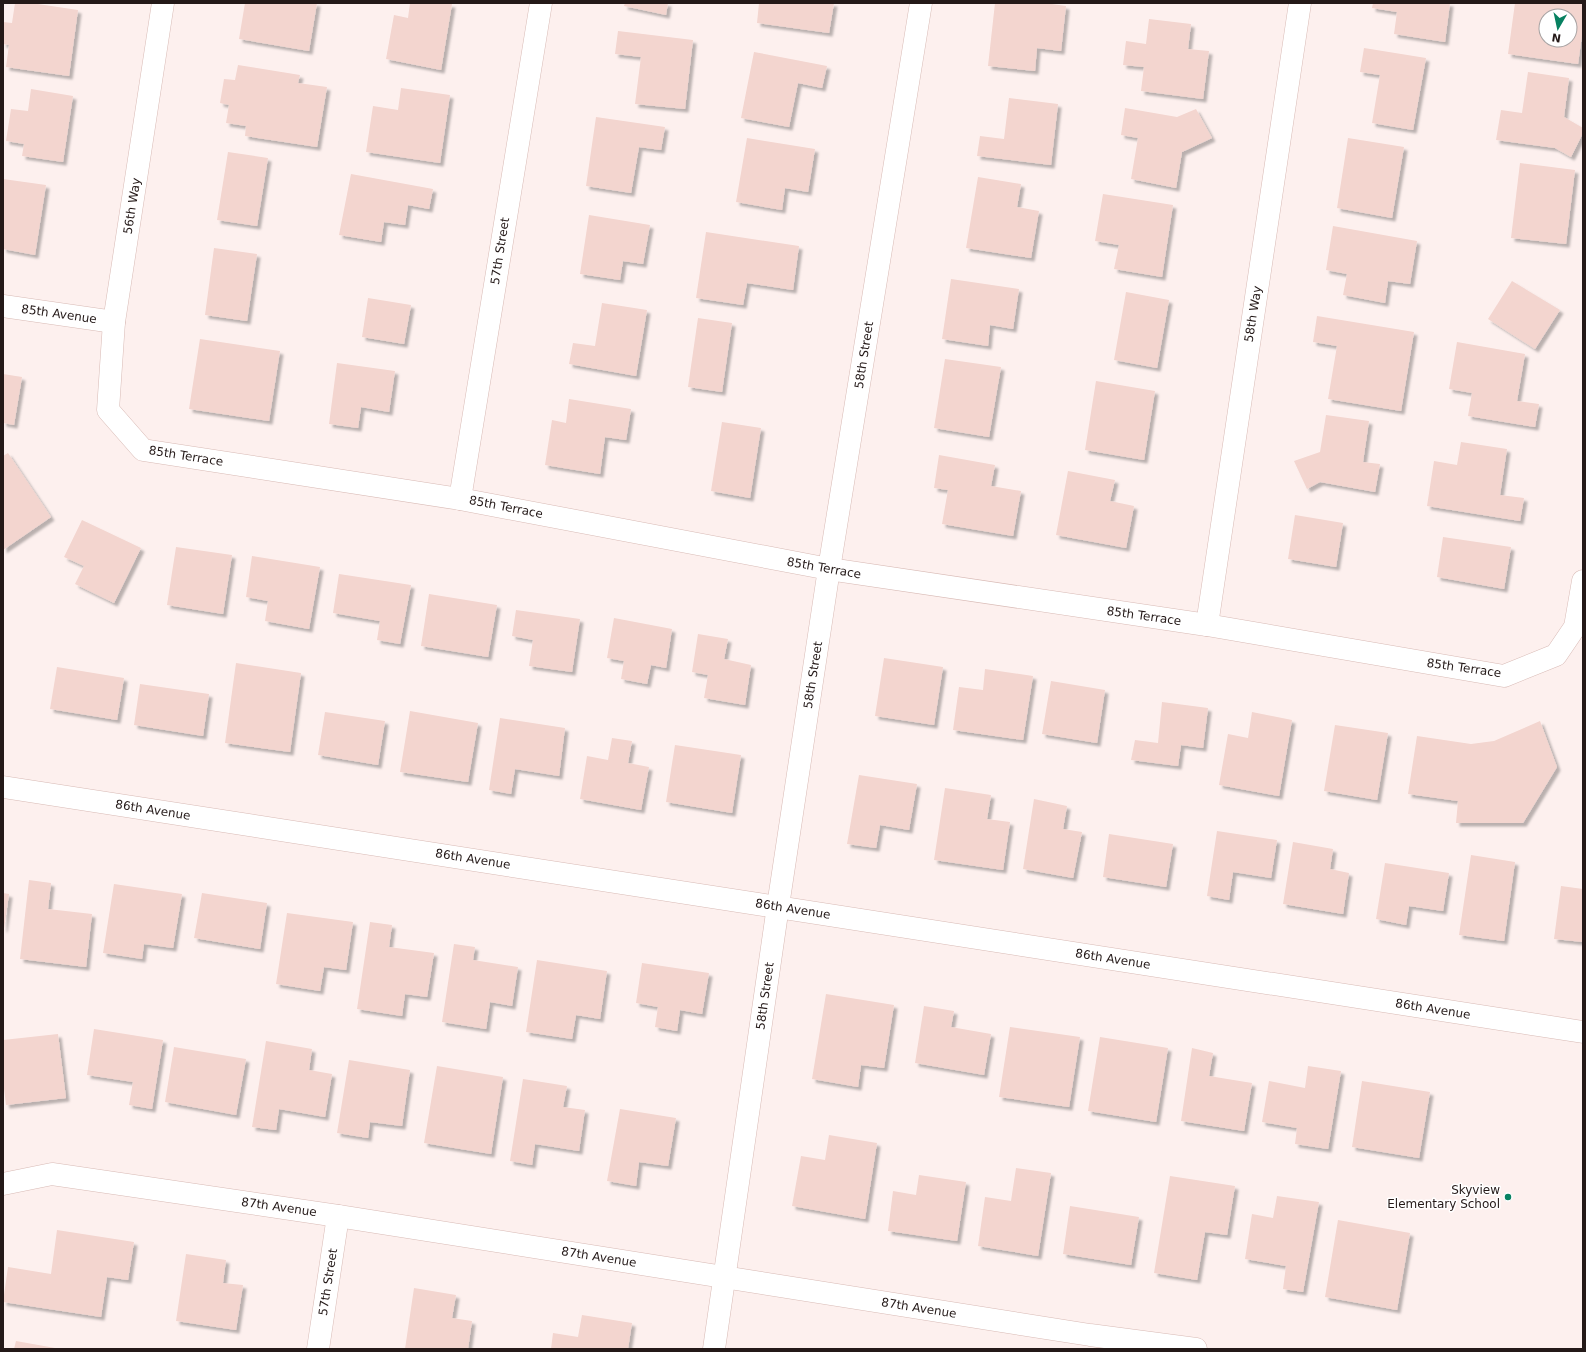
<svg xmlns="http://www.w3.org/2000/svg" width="1586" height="1352" font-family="'DejaVu Sans',sans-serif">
  <defs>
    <filter id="shadow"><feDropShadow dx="3.5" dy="3.5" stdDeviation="1" flood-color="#0004"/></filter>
  </defs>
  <rect width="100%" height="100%" fill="#fdf0ee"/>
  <g fill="#f3d5cf" fill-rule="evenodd" filter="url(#shadow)">
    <polygon points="15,3 31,3 78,10 69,76 6,67 9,45 3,44 3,22 12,23"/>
    <polygon points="245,3 317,3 309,51 239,39"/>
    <polygon points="410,3 452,4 441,70 386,59 394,15 408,18"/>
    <polygon points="625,3 668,3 666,15 624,6"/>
    <polygon points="759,3 834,3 829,33 757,23"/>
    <polygon points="995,3 1045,3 1066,6 1061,51 1037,48 1035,71 988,66"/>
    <polygon points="1373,3 1450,3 1445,42 1394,34 1397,12 1372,8"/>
    <path d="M 1515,3 L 1583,3 L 1583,28 L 1578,64 L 1508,54 ZM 1546,16 L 1570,16 L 1570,40 L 1546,40 Z"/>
    <polygon points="1149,19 1191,24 1188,49 1209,51 1203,99 1141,91 1144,67 1123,65 1126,41 1146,44"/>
    <polygon points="618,31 693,40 685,109 635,104 641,57 615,54"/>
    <polygon points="1364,48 1426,58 1413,130 1372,123 1380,75 1360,72"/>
    <polygon points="754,52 827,66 822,88 798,83 789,127 741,118"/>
    <polygon points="238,65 300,75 298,83 327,87 317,147 245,136 246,126 226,123 229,105 220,103 224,79 235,80"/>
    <polygon points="1528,72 1569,78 1564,117 1583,128 1583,133 1571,157 1555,148 1496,140 1501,110 1522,113"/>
    <polygon points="401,88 450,95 440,163 366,152 373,106 398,110"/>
    <polygon points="31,89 73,96 63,162 22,156 24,144 6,141 11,109 28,111"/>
    <polygon points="1009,98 1058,104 1051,165 977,156 980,136 1004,139"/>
    <polygon points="1125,108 1177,117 1196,109 1212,138 1182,152 1176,188 1131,179 1138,138 1121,135"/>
    <polygon points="596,117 665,127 661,150 639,147 631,193 586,186"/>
    <polygon points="747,138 815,149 808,192 785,188 782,210 736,202"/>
    <polygon points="1348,138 1404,147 1392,218 1337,208"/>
    <polygon points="228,152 268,158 257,226 217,220"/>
    <polygon points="1520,163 1575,170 1566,244 1511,238"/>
    <polygon points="351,174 433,189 429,209 408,205 405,225 384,222 381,242 339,235"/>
    <polygon points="978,177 1021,184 1017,207 1039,211 1031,258 966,248"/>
    <polygon points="3,179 46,185 35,255 3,249"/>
    <polygon points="1103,194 1173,205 1162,277 1114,269 1119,245 1095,241"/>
    <polygon points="589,215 650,225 643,264 623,261 620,280 580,274"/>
    <polygon points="1333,226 1417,241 1410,284 1388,281 1385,303 1343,295 1347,274 1326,270"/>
    <polygon points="706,232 799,246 793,290 747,283 743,305 696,298"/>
    <polygon points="214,248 257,254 247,321 205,315"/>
    <polygon points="951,279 1019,289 1013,329 990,325 988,346 942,339"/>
    <polygon points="1512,281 1560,310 1535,349 1488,319"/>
    <polygon points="1126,292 1169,300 1157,368 1114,360"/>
    <polygon points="368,298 411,305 404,344 362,337"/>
    <polygon points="602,303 647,310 636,376 569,364 573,343 595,346"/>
    <polygon points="1317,316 1414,332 1401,411 1328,399 1337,346 1313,342"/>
    <polygon points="698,318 732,323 722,392 688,387"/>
    <polygon points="200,339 280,351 269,421 189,409"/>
    <polygon points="1457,342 1525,354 1517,401 1539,404 1535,427 1468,416 1472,393 1449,389"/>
    <polygon points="945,359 1001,367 989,437 934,428"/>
    <polygon points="337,363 395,371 389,412 361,407 358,428 329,424"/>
    <polygon points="3,374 22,377 14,425 3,423"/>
    <polygon points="1096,381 1155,391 1144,460 1085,450"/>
    <polygon points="569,399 631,409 626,440 605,437 600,474 545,465 552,420 566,423"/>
    <polygon points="1326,415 1369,421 1363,462 1380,464 1375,492 1320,482 1307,489 1294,461 1320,452"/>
    <polygon points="722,422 761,428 750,498 711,491"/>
    <polygon points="1461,442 1507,449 1500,495 1524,498 1520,521 1427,506 1434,461 1457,465"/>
    <polygon points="8,453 51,517 3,550 3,456"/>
    <polygon points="939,455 995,465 991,486 1021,491 1013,536 942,524 948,490 934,488"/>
    <polygon points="1068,471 1115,480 1110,501 1134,506 1126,548 1056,535"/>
    <polygon points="1295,515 1343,523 1336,567 1288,559"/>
    <polygon points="82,520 141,548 114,603 75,584 84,566 64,557"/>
    <polygon points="1443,537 1511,547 1504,589 1437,577"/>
    <polygon points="176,547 232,555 223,614 167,605"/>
    <polygon points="252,556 320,567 309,629 265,621 268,601 246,597"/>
    <polygon points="339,574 411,585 400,644 377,640 380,621 333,613"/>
    <polygon points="429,594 497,605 488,657 421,646"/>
    <polygon points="516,610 580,619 572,672 529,666 533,640 512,636"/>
    <polygon points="614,618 672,629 666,668 651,665 647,684 621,679 624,661 607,658"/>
    <polygon points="698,634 728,639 724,659 751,665 745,705 704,698 708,675 692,672"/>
    <polygon points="884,658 943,667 934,725 875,716"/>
    <polygon points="236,663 301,673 290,752 225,743"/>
    <polygon points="57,667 124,678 117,720 50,709"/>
    <polygon points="985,669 1033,676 1023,740 953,730 959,687 983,690"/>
    <polygon points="1051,681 1105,690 1097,743 1042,734"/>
    <polygon points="140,684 209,694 203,736 134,725"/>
    <polygon points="1162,702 1208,708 1203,748 1181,745 1178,766 1131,760 1135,740 1158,743"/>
    <polygon points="410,711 478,723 468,782 400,772"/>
    <polygon points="325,712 385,721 378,765 318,755"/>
    <polygon points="1252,712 1292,720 1279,796 1219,785 1228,734 1248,738"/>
    <polygon points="500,718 565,728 559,776 515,769 511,794 489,790"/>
    <polygon points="1540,721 1557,767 1523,823 1456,823 1458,801 1408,794 1417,736 1471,744 1494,741"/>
    <polygon points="1335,725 1388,733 1377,800 1324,791"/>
    <polygon points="612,738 632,741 628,763 649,767 641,810 580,799 587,756 608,760"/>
    <polygon points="675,745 741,755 732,813 666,802"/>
    <polygon points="859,775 917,784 909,830 880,825 876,848 847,844"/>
    <polygon points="945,788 991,795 987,819 1010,822 1003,870 934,860"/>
    <polygon points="1034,799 1067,806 1063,829 1082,832 1073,878 1023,869"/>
    <polygon points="1217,831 1277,840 1271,878 1233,872 1229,900 1207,896"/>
    <polygon points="1109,834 1173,844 1166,887 1103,877"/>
    <polygon points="1293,842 1333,849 1330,869 1349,873 1343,914 1283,904"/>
    <polygon points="1471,855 1515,862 1504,941 1459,935"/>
    <polygon points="1385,863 1449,873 1443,911 1409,906 1406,925 1376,919"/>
    <polygon points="29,880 51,883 48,909 92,914 86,967 20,959"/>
    <polygon points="114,884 182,894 173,948 144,944 142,959 103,953"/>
    <polygon points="1561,886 1583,889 1583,942 1554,939"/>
    <polygon points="3,893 9,894 4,929 3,929"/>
    <polygon points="202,893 267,903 260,949 194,938"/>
    <polygon points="287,913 353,922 346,970 324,967 320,991 276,984"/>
    <polygon points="370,922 392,925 389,947 434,953 427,997 405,994 402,1016 357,1009"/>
    <polygon points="454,944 475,947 473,960 518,967 512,1006 490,1002 486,1029 442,1022"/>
    <polygon points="537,960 607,971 600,1019 576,1015 572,1039 526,1032"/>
    <polygon points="642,963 709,973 702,1014 680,1010 677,1031 655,1027 658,1007 636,1003"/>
    <polygon points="826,994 894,1005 884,1068 861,1065 858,1087 812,1079"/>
    <polygon points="924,1006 954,1011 951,1027 991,1034 984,1075 915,1063"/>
    <polygon points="1010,1027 1080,1037 1069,1107 999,1097"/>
    <polygon points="94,1029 163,1040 152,1109 129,1105 133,1082 87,1075"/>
    <polygon points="58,1034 66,1098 6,1105 3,1080 3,1040"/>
    <polygon points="1100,1037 1168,1048 1156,1122 1088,1111"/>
    <polygon points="266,1041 312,1049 309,1070 332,1074 325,1117 279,1109 276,1130 252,1127"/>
    <polygon points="174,1047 246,1059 236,1115 165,1102"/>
    <polygon points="1192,1048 1213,1053 1209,1076 1252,1083 1244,1131 1181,1121"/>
    <polygon points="349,1060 410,1070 402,1126 370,1122 368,1138 337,1133"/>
    <polygon points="437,1066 503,1077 491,1154 424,1143"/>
    <polygon points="1308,1066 1341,1071 1328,1149 1295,1144 1297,1128 1262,1122 1269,1081 1305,1088"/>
    <polygon points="523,1079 567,1086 563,1107 585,1110 579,1151 535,1144 532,1165 510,1161"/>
    <polygon points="1362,1081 1430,1092 1419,1158 1352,1147"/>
    <polygon points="620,1109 676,1118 668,1166 639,1162 636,1186 607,1181"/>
    <polygon points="829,1135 877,1143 865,1219 792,1206 801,1156 825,1160"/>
    <polygon points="1016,1168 1051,1173 1038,1256 978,1246 985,1197 1011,1201"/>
    <polygon points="919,1175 966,1182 957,1241 888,1231 893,1191 916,1195"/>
    <polygon points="1170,1176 1235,1186 1227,1235 1205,1232 1197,1280 1154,1273"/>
    <polygon points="1277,1196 1319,1202 1303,1292 1283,1289 1286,1266 1245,1259 1252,1214 1273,1218"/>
    <polygon points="1070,1206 1139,1217 1131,1265 1063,1254"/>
    <polygon points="1338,1220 1410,1233 1397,1310 1325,1297"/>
    <polygon points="57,1230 134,1242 128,1280 107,1277 101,1317 3,1302 8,1267 51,1274"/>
    <polygon points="186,1254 226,1260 223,1283 243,1285 236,1330 176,1321"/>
    <polygon points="414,1288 456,1295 452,1318 472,1321 468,1349 405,1349"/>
    <polygon points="582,1315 632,1323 628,1349 551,1349 553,1333 578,1337"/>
    <polygon points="16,1341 55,1348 55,1349 14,1349"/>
  </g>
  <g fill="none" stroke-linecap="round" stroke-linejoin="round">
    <g stroke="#d8bab5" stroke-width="23">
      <g id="minor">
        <polyline points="163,3 114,322 108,410 143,450 460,499 829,569 1207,625 1504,676 1556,655 1575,627 1583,581"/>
        <polyline points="3,306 114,322"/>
        <polyline points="460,499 541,3"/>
        <polyline points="1207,625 1300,3"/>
        <polyline points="3,1184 52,1174 338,1216 1090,1335 1196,1349"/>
        <polyline points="318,1349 338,1216"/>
      </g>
    </g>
    <g stroke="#d8bab5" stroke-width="23">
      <g id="tertiary">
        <polyline points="3,787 1583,1032"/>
        <polyline points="714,1349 778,906 829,569 921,3"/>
      </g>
    </g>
    <use href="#minor" stroke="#fff" stroke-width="22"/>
    <use href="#tertiary" stroke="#fff" stroke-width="22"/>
  </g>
  <circle fill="#078161" stroke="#fff" stroke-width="1.5" cx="1508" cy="1197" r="4"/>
  <g text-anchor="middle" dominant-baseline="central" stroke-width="3" stroke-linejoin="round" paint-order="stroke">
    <g font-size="12" fill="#241918" stroke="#fff">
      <text transform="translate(132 206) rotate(-81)">56th Way</text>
      <text transform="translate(500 251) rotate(-81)">57th Street</text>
      <text transform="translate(59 314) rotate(8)">85th Avenue</text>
      <text transform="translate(1253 314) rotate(-81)">58th Way</text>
      <text transform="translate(864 355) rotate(-81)">58th Street</text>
      <text transform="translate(186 456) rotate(9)">85th Terrace</text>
      <text transform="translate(506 507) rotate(11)">85th Terrace</text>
      <text transform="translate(824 568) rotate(10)">85th Terrace</text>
      <text transform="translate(1144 616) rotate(8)">85th Terrace</text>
      <text transform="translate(1464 668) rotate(8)">85th Terrace</text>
      <text transform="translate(813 675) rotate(-81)">58th Street</text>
      <text transform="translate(153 810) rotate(9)">86th Avenue</text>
      <text transform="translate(473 859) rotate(9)">86th Avenue</text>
      <text transform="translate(793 909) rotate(9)">86th Avenue</text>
      <text transform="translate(1113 959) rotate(9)">86th Avenue</text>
      <text transform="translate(765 996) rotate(-82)">58th Street</text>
      <text transform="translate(1433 1009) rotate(9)">86th Avenue</text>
      <text transform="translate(279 1207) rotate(8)">87th Avenue</text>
      <text transform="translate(599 1257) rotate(9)">87th Avenue</text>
      <text transform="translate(328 1282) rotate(-81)">57th Street</text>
      <text transform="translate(919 1308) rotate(9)">87th Avenue</text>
    </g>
    <g font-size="12" fill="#241918" stroke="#fff" text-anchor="end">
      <text x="1500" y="1190">Skyview<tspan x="1500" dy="14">Elementary School</tspan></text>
    </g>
  </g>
  <rect width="1586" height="1352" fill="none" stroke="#241918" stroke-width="8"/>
  <g transform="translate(1558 28) rotate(189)"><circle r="19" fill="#ffffff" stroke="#a7a3a3"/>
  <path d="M0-3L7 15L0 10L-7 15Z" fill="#078161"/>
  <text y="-6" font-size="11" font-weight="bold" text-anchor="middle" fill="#241918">N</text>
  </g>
</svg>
